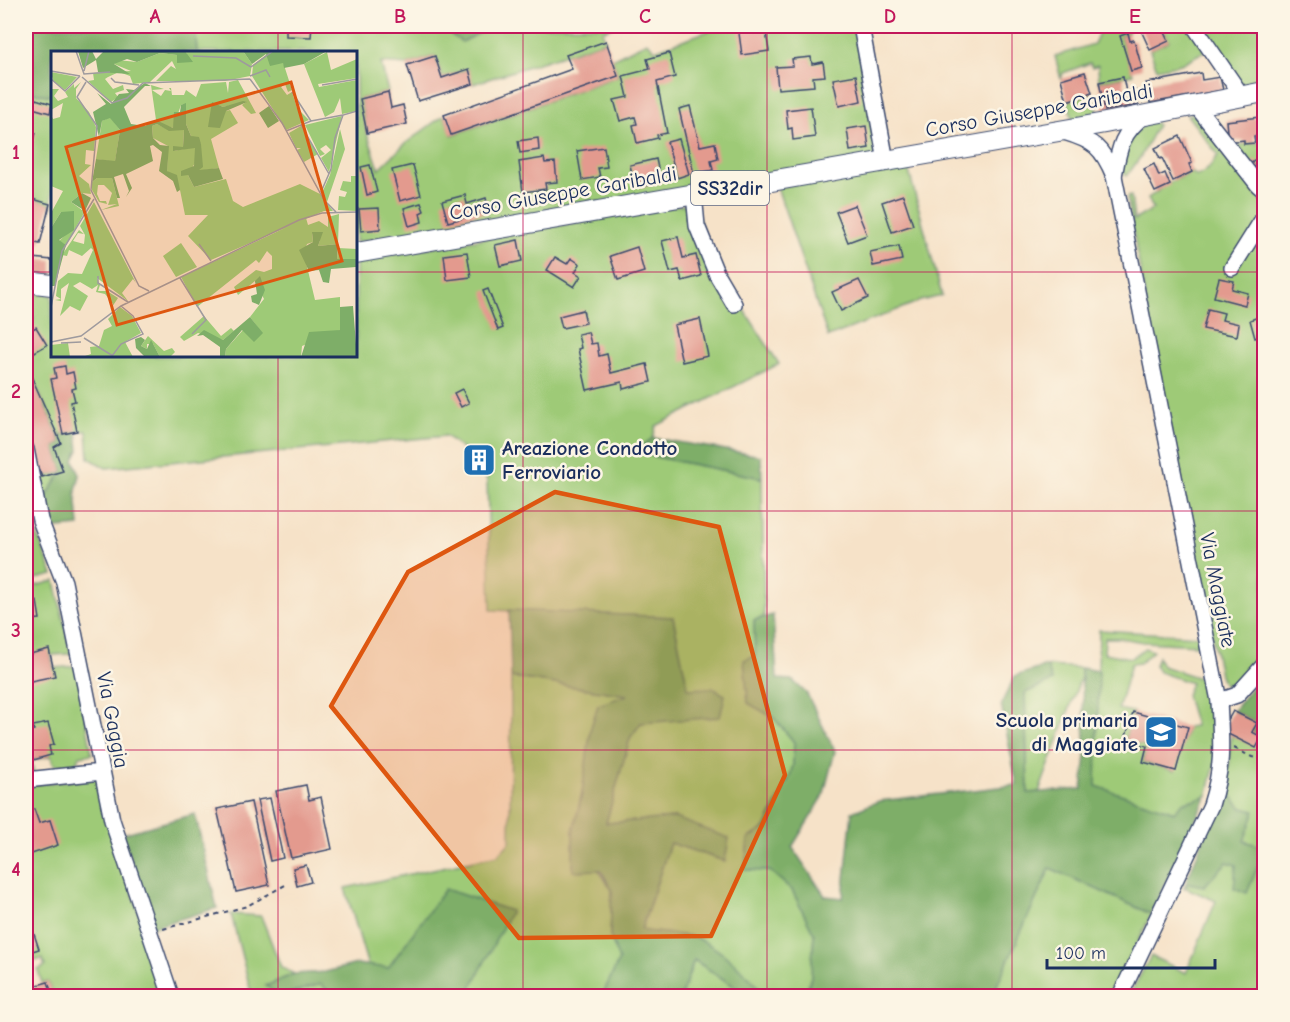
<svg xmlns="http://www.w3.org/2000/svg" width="1290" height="1022" font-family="'Comic Neue',sans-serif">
  <rect width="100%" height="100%" fill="#fcf5e5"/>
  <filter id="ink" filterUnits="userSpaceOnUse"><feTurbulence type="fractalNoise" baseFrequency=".0167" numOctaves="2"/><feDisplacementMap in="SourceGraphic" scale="12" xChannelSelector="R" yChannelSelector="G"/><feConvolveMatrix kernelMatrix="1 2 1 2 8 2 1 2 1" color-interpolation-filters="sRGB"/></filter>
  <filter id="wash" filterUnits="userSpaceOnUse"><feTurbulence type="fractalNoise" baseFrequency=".008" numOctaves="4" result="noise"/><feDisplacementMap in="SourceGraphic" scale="24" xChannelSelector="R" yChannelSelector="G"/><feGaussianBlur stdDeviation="1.35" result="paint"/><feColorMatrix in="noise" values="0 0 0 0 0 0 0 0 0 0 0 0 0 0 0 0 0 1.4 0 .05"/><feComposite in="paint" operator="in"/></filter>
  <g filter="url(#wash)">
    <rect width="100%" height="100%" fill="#f6e2c8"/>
    <g fill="#9eca77" stroke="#5c7c6a" stroke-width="1.5">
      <polygon points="195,26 446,26 446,31 462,42 493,26 614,26 602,31 606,41 473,84 468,69 442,78 435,56 407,65 381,63 388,92 360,99 367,133 379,169 406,143 444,115 452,135 618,76 612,59 647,42 655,50 722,26 856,26 881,156 528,218 356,242 356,52 197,52"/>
      <polygon points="1102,26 1129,26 1128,33 1120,36 1133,74 1099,82 1098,65 1092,67 1090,63 1063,73 1061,79 1055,56 1094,44"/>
      <polygon points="1162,26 1190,26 1205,51 1181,64 1157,69 1150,50 1169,41"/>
      <polygon points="1199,26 1264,26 1264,86 1247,90 1237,83"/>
      <polygon points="26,91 52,96 52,210 50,204 26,197"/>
      <polygon points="1092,93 1099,115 1074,122 1067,101"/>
      <path d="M 1197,113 L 1264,199 L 1264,654 L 1236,682 L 1224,685 L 1220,675 L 1158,370 L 1127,197 L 1131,196 L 1134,220 L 1153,209 L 1148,198 L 1173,181 L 1192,172 L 1196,176 C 1207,173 1212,164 1218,155 L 1187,115 Z"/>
      <polygon points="1150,120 1157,125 1141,156 1127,176 1122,172 1124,142"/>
      <polygon points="1255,143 1264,143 1264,180 1255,178 1233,149 1244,144"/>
      <polygon points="907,164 942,296 920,301 828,337 777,187"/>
      <polygon points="692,203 733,310 742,306 779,364 656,426 653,438 641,447 651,456 762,478 764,617 754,620 755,656 774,718 794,742 793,765 790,776 765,828 748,839 746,870 770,871 792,890 814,934 811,977 805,996 766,996 749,977 691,936 641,931 670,843 724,861 675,818 606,823 630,738 641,723 713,688 688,690 673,617 491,610 487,480 467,453 446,436 106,468 89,458 87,431 77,431 59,436 32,378 26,382 26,327 34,319 26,318 26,292 52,295 52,356 356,356 356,260"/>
      <polygon points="29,446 42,477 62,473 42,503"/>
      <polygon points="36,532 53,575 26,581 26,534"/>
      <polygon points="55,581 71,654 51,655 54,668 77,666 92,754 80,756 75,764 54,765 51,756 31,761 34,773 26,775 26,588"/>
      <polygon points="1099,630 1199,636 1198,645 1143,642 1120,638 1105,638 1104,653 1131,658 1145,648 1153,651 1140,663 1131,664 1118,709 1133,712 1125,740 1147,746 1143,762 1175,771 1188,727 1195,726 1186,695 1191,683 1159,672 1155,665 1158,657 1162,666 1199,678 1207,679 1214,716 1218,752 1207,796 1182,803 1175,812 1095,786"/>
      <polygon points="1047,666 1081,668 1081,677 1039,792 1028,793 1025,693 1052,681"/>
      <polygon points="511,677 628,695 582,793 573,832 612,890 610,936 619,960 602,996 467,996 510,911 388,968 368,966 345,888 498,855 510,842"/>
      <polygon points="1231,735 1264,750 1264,847 1244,841 1242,808 1224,788 1230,761"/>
      <polygon points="98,778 164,996 53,996 48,982 42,983 38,970 45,966 42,959 26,963 26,785"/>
      <polygon points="1264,851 1264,996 1129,996 1151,956 1186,973 1216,901 1184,887 1188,883 1204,886 1227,862 1236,865 1247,892"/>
      <polygon points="1050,868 1151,914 1114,996 992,996"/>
      <polygon points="231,914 261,916 281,967 294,974 266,986 280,996 252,996"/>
      <polygon points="694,960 737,988 744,996 681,996"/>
      <polygon points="321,984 334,996 283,996"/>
    </g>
    <g fill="#7eae68" stroke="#4c6e63" stroke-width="1.5">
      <polygon points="26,26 195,26 197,52 52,52 52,96 26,91"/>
      <polygon points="446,26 493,26 462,42 446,31"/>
      <polygon points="77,431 79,450 74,460 80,475 76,490 79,526 47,529 42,503 63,471 54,447 61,443 59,436"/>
      <polygon points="653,438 761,456 762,478 651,456 640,447"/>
      <path d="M 509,610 L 673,617 L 688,689 L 713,688 L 725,695 L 720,717 L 641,723 L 630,738 L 606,823 L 675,818 L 729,838 L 725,861 L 670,843 L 641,930 C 656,933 673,933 688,936 C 717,942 748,975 766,996 L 744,996 L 737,988 L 694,960 L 681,996 L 602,996 L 619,960 L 610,936 L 612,890 L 601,870 L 573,871 L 573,832 L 582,793 L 591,727 L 598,705 L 627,695 L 511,677 Z"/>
      <polygon points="773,615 777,679 792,680 807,694 835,751 823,797 792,847 825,896 843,898 852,812 879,801 1017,785 1001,704 1015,676 1047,666 1052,681 1025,693 1028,793 1082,789 1086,756 1081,668 1099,671 1096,786 1174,812 1182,803 1207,796 1151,914 1050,868 992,996 805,996 811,977 814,934 792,890 770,871 745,870 748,839 765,828 790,776 793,765 794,742 774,718 748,703 744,660 755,656 754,620"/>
      <polygon points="1264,672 1264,750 1256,748 1262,737 1252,732 1257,723 1233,711"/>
      <polygon points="1224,788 1242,808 1255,811 1244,841 1264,847 1264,851 1247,893 1234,888 1236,865 1227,862 1204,886 1189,883 1184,887"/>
      <polygon points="195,814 217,908 153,927 122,834"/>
      <polygon points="445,889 511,911 467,996 403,996 401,992 360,996 334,996 321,984 280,996 266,986 294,974 325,972 357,964 388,968"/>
    </g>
    <g id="blocks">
      <g fill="#e39a8e">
        <polygon points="286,26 312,26 311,37 286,36"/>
        <polygon points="738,26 765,26 769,51 742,55"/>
        <polygon points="1139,26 1162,26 1169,41 1150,50"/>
        <polygon points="1128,33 1130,41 1134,40 1142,68 1131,71 1120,36"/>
        <polygon points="606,41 618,76 451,135 444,115 572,69 566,55"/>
        <polygon points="669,53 675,77 657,82 667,133 657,135 658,138 637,143 633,125 637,124 635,117 620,121 614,100 628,97 623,76 650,69 647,59"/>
        <polygon points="435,56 442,78 469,69 473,84 418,101 407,65"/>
        <polygon points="811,57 812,64 823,62 825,76 813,77 814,86 778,89 776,67 793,66 792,59"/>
        <polygon points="1085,72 1092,93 1067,101 1061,79"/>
        <polygon points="1201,73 1202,80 1220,77 1223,90 1150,103 1146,83"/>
        <polygon points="856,75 861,101 839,106 833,79"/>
        <polygon points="1123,77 1126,92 1135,90 1138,105 1105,111 1099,82"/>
        <polygon points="388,92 391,108 403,105 407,124 367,133 360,99"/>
        <polygon points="26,96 52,104 50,113 29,107 26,116"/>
        <polygon points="690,106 700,146 715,143 718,159 711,161 713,170 694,174 679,109"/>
        <polygon points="811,107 815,137 793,140 792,128 788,129 786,110"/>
        <polygon points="1260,117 1262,136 1254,136 1255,143 1244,144 1244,140 1228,142 1226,121"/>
        <polygon points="866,126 869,148 850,151 847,129"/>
        <polygon points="26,130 36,133 32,147 26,145"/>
        <polygon points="1180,136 1192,163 1189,164 1192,172 1173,181 1162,158 1160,159 1155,148"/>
        <polygon points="538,138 539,150 520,153 518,141"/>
        <polygon points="679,139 689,174 677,178 667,142"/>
        <polygon points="604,147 607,167 598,168 600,177 582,180 577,151"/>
        <polygon points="544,158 545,163 555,162 557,182 545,183 546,189 523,192 519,162"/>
        <polygon points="656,159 661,182 640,187 638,177 633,178 630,165"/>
        <polygon points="1255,160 1264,171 1255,178 1247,167"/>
        <polygon points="1154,164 1159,176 1165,173 1170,185 1155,192 1144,169"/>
        <polygon points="370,165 377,192 367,195 361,167"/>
        <polygon points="413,165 421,195 400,201 392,170"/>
        <polygon points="465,195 467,204 486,198 489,211 448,222 442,201"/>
        <polygon points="903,195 913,225 892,232 882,202"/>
        <polygon points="26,197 50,204 40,244 28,241 26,249"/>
        <polygon points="421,203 424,211 420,213 422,222 409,226 404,208"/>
        <polygon points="855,205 867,235 848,242 836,212"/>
        <polygon points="379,208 380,229 361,231 359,209"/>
        <polygon points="678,237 683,258 696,255 701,276 682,281 679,270 670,272 662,241"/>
        <polygon points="518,240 522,261 500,266 495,245"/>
        <polygon points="899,246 902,260 873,266 870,252"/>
        <polygon points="637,247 644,272 618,280 610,256"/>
        <polygon points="467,252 471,277 447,280 444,255"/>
        <polygon points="555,257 567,264 571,258 580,264 575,272 581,276 574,287 547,270"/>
        <polygon points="32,258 52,260 52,276 30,273"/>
        <polygon points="1219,278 1234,281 1232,289 1248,293 1245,305 1214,297"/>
        <polygon points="859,280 868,298 841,311 832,292"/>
        <polygon points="488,289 503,328 498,330 483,291"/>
        <polygon points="1208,309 1224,313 1222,320 1239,324 1237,336 1203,329"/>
        <polygon points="583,310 586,323 562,328 559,316"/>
        <polygon points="1264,315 1264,335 1255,338 1250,320"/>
        <polygon points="700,319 708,356 682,362 674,325"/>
        <polygon points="36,327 47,345 33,353 26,341 26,333"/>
        <polygon points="588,332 591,344 597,343 599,356 607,354 611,373 647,364 651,382 623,389 622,382 587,390 578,349 581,348 578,334"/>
        <polygon points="65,366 66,374 73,372 76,388 72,389 75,401 71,402 77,431 63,434 51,379 56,378 54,368"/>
        <polygon points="32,378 61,443 54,447 63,471 42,477 29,446 26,429 26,382"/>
        <polygon points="462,389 469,403 461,407 454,393"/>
        <polygon points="37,601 40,619 31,620 32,627 26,628 26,602"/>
        <polygon points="49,649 55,676 26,682 26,655"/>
        <polygon points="1233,711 1257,723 1252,732 1262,737 1256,748 1222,731"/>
        <polygon points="1133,712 1188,727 1176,771 1143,762 1147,746 1125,740"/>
        <polygon points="48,723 54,744 49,746 51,755 30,761 26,742 26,732 34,730 33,726"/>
        <polygon points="306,785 309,800 321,797 332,849 291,858 276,791"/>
        <polygon points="270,798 283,858 270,861 257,800"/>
        <polygon points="251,802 269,885 236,892 217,809"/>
        <polygon points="34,809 39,823 50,820 58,845 26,856 26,812"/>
        <polygon points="306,865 311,882 297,886 293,868"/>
        <polygon points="26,910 39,949 26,953"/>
        <polygon points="48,982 53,996 26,996 26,993 35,990 34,986"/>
      </g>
    </g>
  </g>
  <g filter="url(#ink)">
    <use href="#blocks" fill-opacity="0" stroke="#3c4a6e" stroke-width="1.5"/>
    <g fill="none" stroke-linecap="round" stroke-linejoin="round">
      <g stroke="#3c4a6e" stroke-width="18">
        <g id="minor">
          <polyline points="861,26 886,161"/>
          <polyline points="1194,26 1242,96"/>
          <polyline points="1199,105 1201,112 1258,185 1264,190"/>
          <path d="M 1064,132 C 1094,141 1102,147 1114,176 L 1219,701 C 1221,742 1224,764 1211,805 L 1120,996"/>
          <path d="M 1114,176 C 1119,149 1121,133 1145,115"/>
          <polyline points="694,194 697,226 717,275 734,304"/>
          <polyline points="1232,268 1264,217"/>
          <polyline points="26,449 40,520 64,582 112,820 171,996"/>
          <polyline points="1219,701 1237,695 1264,665"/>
          <polyline points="26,780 102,772"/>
        </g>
      </g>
      <g stroke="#3c4a6e" stroke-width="22">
        <g id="major">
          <polyline points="356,253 1105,123 1264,92"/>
          <polyline points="26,282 52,285"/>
        </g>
      </g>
      <g stroke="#3c4a6e" stroke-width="2" stroke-dasharray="4.5 4.5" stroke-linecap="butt">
        <polyline points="1234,748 1252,757 1264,759"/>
        <polyline points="163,929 247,906 287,884"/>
      </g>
      <use href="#minor" stroke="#fff" stroke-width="15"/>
      <use href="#major" stroke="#fff" stroke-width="20"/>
    </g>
  </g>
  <path fill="#de5710" fill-opacity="0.2" stroke="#de5710" stroke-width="4.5" stroke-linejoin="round" d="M 555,492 L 719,527 L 785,775 L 711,936 L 519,938 L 331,706 L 408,572 Z"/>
  <path fill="none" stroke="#c2185b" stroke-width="1.5" stroke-opacity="0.55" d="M 278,26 L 278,52M 523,26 L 523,996M 767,26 L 767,996M 1012,26 L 1012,996M 26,272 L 52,272M 356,272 L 1264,272M 278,356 L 278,996M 26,511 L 1264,511M 26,750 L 1264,750"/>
  <defs>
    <g id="building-square" transform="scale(1.725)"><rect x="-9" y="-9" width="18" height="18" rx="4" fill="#1f6fb2" stroke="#fcf5e5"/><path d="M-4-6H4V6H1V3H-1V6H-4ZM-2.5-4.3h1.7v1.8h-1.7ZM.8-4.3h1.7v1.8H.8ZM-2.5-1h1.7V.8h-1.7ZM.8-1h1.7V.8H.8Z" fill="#fff"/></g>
    <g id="school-square" transform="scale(1.725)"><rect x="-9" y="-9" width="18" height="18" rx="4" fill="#1f6fb2" stroke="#fcf5e5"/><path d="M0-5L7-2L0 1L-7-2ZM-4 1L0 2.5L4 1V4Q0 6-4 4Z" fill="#fff"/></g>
  </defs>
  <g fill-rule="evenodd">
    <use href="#building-square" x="479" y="460"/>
    <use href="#school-square" x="1161" y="732"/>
  </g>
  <g text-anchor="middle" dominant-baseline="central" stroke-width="5" stroke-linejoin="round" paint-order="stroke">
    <rect fill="#fcf5e5" stroke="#5e6a86" stroke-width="1.5" x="691" y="171" width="78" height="34" rx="4.5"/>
    <g font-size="20" font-weight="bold" fill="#1b2f5e">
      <text x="730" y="188">SS32dir</text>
    </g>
    <g font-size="21" fill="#1b2f5e" stroke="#fcf5e5">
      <text transform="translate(1039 110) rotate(-10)">Corso Giuseppe Garibaldi</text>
      <text transform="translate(563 193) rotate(-10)">Corso Giuseppe Garibaldi</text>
      <text transform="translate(1218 590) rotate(79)">Via Maggiate</text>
      <text transform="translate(113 720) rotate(79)">Via Gaggia</text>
    </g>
    <g font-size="21" font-weight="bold" fill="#1b2f5e" stroke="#fcf5e5" text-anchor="start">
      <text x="502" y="448">Areazione Condotto<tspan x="502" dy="24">Ferroviario</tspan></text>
      <text x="1138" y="720" text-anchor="end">Scuola primaria<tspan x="1138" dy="24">di Maggiate</tspan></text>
    </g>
  </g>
  <g transform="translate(51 51)">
    <rect width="306" height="306" fill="#f6e2c8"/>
    <path d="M 134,0 L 192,0 L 201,13 L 199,25 L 174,30 L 105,30 L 120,15 L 125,18 L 121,10 L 99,31 L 82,33 L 79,25 L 68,21 L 57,26 L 54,28 L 62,38 L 72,34 L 73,39 L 64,42 L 67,46 L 60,51 L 37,30 L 43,29 L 42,22 L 80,20 L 63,13 L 66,9 L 86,11 L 109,2 L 127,4 L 126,12 L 136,3 ZM 276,1 L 280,19 L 306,8 L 306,27 L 267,33 L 268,36 L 306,29 L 306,60 L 291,63 L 289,47 L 283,61 L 274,66 L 253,13 ZM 215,4 L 232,11 L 241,39 L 237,41 L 234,33 L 230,36 L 236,44 L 241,41 L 246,57 L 258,69 L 235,79 L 201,25 L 202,14 ZM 0,21 L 26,26 L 14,39 L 2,30 ZM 187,29 L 205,62 L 200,63 L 191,54 L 195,51 L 172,56 L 161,52 L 175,60 L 179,59 L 187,72 L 160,88 L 168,117 L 147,120 L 150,93 L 140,85 L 135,73 L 135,53 L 130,54 L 122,77 L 113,74 L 105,69 L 100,34 L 113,38 L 101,39 L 110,45 L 114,39 L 120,40 L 118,37 L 120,37 L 121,44 L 133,44 L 135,39 L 145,46 L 150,33 L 175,31 L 177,42 L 178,31 ZM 30,31 L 25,38 L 25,47 L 38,61 L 45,76 L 43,100 L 35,99 L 34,113 L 40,114 L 28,125 L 38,133 L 40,143 L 31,142 L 20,151 L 31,159 L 32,164 L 15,194 L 8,190 L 19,180 L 16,161 L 10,161 L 0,177 L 0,162 L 12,140 L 0,135 L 0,64 L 2,68 L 9,66 L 12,52 L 0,59 L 0,38 L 8,38 L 3,45 L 7,50 L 17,46 L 14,41 L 23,33 L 23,37 ZM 291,65 L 278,121 L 270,107 L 280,99 L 275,94 L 269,98 L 274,103 L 269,105 L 254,74 ZM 59,66 L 69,79 L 64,111 L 45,108 L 51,70 ZM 106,73 L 118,79 L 133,79 L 132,96 L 122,100 L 144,96 L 144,112 L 137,124 L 143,136 L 175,128 L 182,150 L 192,156 L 249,133 L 269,143 L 282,160 L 273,160 L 160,209 L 137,185 L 157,164 L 134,164 L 129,139 L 116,120 L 117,95 L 102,87 L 101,75 ZM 250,75 L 267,103 L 253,111 L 246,99 L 250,97 L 245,97 L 238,82 ZM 289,78 L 294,98 L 276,151 L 271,142 L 279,124 ZM 300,125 L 306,125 L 306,160 L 287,159 L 288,145 L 294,146 L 296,141 L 289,139 L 292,130 L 300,131 ZM 46,127 L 61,127 L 68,155 L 50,159 L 66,153 L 57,154 L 61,142 L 53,134 L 47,134 L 46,143 L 49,150 L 55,150 L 56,153 L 48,151 L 41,139 L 41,131 ZM 43,151 L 85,232 L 82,228 L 71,242 L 77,250 L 46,227 L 49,234 L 47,240 L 56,240 L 67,247 L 59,259 L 62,253 L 54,243 L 45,241 L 47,234 L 41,238 L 29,231 L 22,235 L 37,245 L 29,260 L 19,255 L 9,265 L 18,232 L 10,238 L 10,250 L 4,249 L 10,248 L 5,245 L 7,230 L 17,222 L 31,223 L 42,199 L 40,197 L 31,205 L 18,199 L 16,205 L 11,204 L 28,179 L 33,183 L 27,182 L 22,190 L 33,193 L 34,184 L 29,175 ZM 288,163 L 287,193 L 267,195 L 269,189 L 261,182 L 262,191 L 256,193 L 253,203 L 264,249 L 289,246 L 289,279 L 251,295 L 250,306 L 174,306 L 175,298 L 192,279 L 211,282 L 199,266 L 213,248 L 204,230 L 187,244 L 183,236 L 205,219 L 213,221 L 221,218 L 221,205 L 216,200 L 208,212 L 205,209 L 146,256 L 130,226 L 255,167 L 257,174 L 268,170 L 277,176 L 277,166 ZM 130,192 L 146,216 L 125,226 L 112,205 ZM 287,197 L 306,198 L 306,208 L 286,208 ZM 69,256 L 81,265 L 90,282 L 74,291 L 82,306 L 31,306 L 40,303 L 39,296 L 48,295 L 53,279 L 61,275 L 57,268 ZM 153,265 L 170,285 L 180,277 L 183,280 L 172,289 L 147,282 L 133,290 L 129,286 ZM 97,285 L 113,300 L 121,297 L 124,301 L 119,306 L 109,306 L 102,293 L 96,293 L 96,298 L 90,295 ZM 17,292 L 19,306 L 0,306 L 0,294 Z" fill="#9eca77"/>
    <path d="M 27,0 L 41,0 L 45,8 L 53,0 L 134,0 L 142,11 L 126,12 L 126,4 L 109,2 L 86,11 L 76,8 L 63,13 L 79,23 L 47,21 L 45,9 L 32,17 ZM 192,0 L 276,0 L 253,13 L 233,17 L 232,12 L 219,15 L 215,3 L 201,13 ZM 94,32 L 100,35 L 94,35 L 73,56 L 80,73 L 94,75 L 105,69 L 122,77 L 123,61 L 129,61 L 130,54 L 135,52 L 135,73 L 140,85 L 148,86 L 150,93 L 152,116 L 148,119 L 168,117 L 172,128 L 143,136 L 137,124 L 130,125 L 130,120 L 143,115 L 144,97 L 122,100 L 122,95 L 132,96 L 133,79 L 118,80 L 106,73 L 101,75 L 102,87 L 109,94 L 118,95 L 116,120 L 126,124 L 129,139 L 126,141 L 122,130 L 108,120 L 111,101 L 102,94 L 99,95 L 102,110 L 75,123 L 81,137 L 75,146 L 78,140 L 72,123 L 63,126 L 69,147 L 66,147 L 61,127 L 46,127 L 41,131 L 45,108 L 64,110 L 69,79 L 59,67 L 51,70 L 48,86 L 42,61 L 55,53 L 46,42 L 60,53 L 68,43 L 78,42 L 75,38 L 83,39 ZM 192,50 L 196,51 L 175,60 L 169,77 L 157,76 L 161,51 L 172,56 ZM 218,55 L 228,70 L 217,77 L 208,62 ZM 31,142 L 40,147 L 32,164 L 31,158 L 20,151 ZM 23,160 L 23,179 L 8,189 L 15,194 L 4,235 L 0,235 L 0,177 L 10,161 ZM 261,181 L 272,181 L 267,195 L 287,193 L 286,208 L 306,208 L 305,216 L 280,218 L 278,232 L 272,231 L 268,219 L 258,220 L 248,199 L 262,191 ZM 209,225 L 214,239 L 208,254 L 201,251 L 200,245 L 206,243 L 204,230 ZM 302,255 L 306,306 L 250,306 L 258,281 L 289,279 L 289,256 ZM 199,266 L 212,282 L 203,291 L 191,279 L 175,298 L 174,306 L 169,306 L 169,296 L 152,284 L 146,285 L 153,279 L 172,289 ZM 90,286 L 94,289 L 90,295 L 96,298 L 100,289 L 109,306 L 93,305 L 85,297 L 84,288 Z" fill="#7eae68"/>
    <path fill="none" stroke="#9e9a9e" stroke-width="1.5" d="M 25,0 L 33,23 L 59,21M 142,5 L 185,7 L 200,16M 200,16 L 222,0M 0,20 L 29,25M 33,20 L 38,0M 199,25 L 215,19 L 219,26M 31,26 L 61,52 L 76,47 L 92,32 L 199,28M 60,27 L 64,31 L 88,34M 0,28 L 14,40 L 29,25M 199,28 L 231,72 L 273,149 L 285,161M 35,31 L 26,46 L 46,75 L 40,139 L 88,235 L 98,240M 271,34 L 306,28M 241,41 L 260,70M 250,74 L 278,123M 235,80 L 260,70 L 292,64M 270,141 L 280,118 L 284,87 L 292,64 L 306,60M 148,193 L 160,210M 47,225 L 47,232 L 77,251M 129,227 L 155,269 L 141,283M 0,256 L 11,200 L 43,148M 33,287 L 62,305M 0,291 L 30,285 L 70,255 L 248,169 L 271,162 L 306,161M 10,292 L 30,291M 61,305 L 70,293 L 92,283 L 82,265 L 70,255"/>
    <path fill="#de5710" fill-opacity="0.15" stroke="#de5710" stroke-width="3" d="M 240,31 L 291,210 L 66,274 L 15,96 Z"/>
    <rect width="306" height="306" fill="none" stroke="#1b2f5e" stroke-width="3"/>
  </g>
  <rect width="1290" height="1022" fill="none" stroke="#fcf5e5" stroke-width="66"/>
  <path d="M1047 959v9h168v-9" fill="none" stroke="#1b2f5e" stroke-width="3"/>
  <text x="1056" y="959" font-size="18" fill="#1b2f5e" stroke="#fcf5e5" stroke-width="4.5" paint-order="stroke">100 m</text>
  <rect x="33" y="33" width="1224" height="956" fill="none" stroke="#c2185b" stroke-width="2"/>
  <g font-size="20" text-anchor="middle" font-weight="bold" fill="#c2185b">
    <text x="155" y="23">A</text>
    <text x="400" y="23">B</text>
    <text x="645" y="23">C</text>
    <text x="890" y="23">D</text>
    <text x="1135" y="23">E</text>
    <text x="16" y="159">1</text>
    <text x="16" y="398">2</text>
    <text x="16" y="637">3</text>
    <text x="16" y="876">4</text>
  </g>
</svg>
